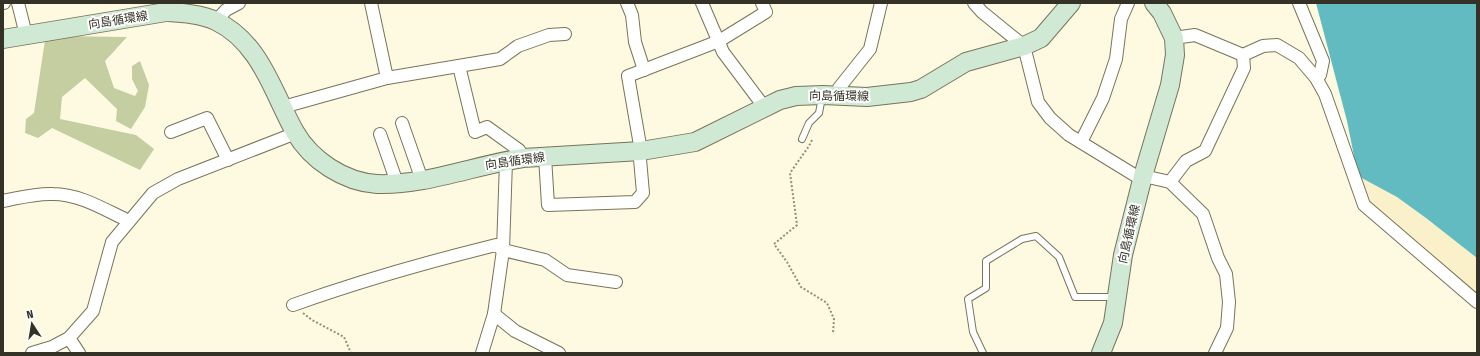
<svg xmlns="http://www.w3.org/2000/svg" width="1480" height="356" font-family="'Fira Sans Condensed','Noto Sans JP',sans-serif">
  <rect width="100%" height="100%" fill="#fefae2"/>
  <polygon fill="#c4cea1" points="57,36 127,37 105,61 114,88 135,96 138,91 132,79 132,66 140,61 149,85 145,107 131,129 116,121 117,109 85,78 62,97 60,119 136,135 154,149 140,170 52,128 38,138 25,133 26,119 34,113 45,40"/>
  <polygon fill="#faf0ca" points="1358,176 1397,197 1426,218 1477,258 1477,294 1380,211 1370,201"/>
  <polygon fill="#61bbc0" points="1316,3 1477,3 1477,258 1426,218 1397,197 1358,176 1347,121"/>
  <g fill="none" stroke-linecap="round" stroke-linejoin="round">
    <g stroke="#787459" stroke-width="8">
      <g id="service">
        <polyline points="802,139 809,123 819,113 822,97"/>
        <polyline points="983,353 973,332 968,299 986,288 986,261 1022,239 1036,236 1059,257 1075,297 1115,297"/>
      </g>
    </g>
    <g stroke="#787459" stroke-width="14">
      <g id="minor">
        <polyline points="3,3 4,3"/>
        <polyline points="18,3 26,35"/>
        <polyline points="371,3 387,78"/>
        <polyline points="627,3 632,15 635,42 644,70"/>
        <polyline points="702,3 723,52 765,108"/>
        <polyline points="974,3 982,12 1024,46 1038,102 1050,118 1069,135 1136,176 1148,177 1170,182 1203,214 1218,258 1226,274 1229,302 1227,328 1215,353"/>
        <polyline points="1299,3 1323,61 1320,75 1316,78"/>
        <polyline points="216,21 226,10 239,3"/>
        <polyline points="1174,38 1195,35 1243,55 1263,46 1277,45 1299,58 1316,78 1325,94 1364,205 1477,302"/>
        <polyline points="459,66 475,132 487,127 519,150 523,158"/>
        <polyline points="837,96 839,88 870,49 881,3"/>
        <polyline points="283,107 387,78 500,59 518,46 549,35 565,34"/>
        <polyline points="402,123 422,180"/>
        <polyline points="171,132 207,118 228,160"/>
        <polyline points="380,134 397,183"/>
        <polyline points="1081,142 1103,98 1116,59 1121,19 1128,3"/>
        <polyline points="545,157 548,205 635,202 643,193 640,159 641,151 628,76 719,41 766,12 762,3"/>
        <polyline points="1170,182 1186,161 1205,151 1244,68 1243,55"/>
        <path d="M 3,201 C 19,198 36,193 53,194 C 80,194 105,210 129,221"/>
        <path d="M 293,305 C 360,281 427,262 496,245 L 503,250 L 545,260 L 567,275 L 616,282"/>
        <polyline points="494,314 515,331 559,353"/>
        <polyline points="69,338 79,353"/>
        <polyline points="32,353 52,347 69,338 93,311 112,242 153,193 178,179 296,133"/>
        <polyline points="482,353 494,314 503,250 506,161"/>
      </g>
    </g>
    <g stroke="#787459" stroke-width="20">
      <g id="secondary">
        <path d="M 3,39 L 166,12 C 182,13 201,14 216,21 C 261,43 273,93 295,132 C 311,160 344,182 377,184 C 423,186 476,165 523,158 L 641,151 L 695,142 L 780,100 L 796,96 L 823,95 L 867,97 L 911,92 L 921,89 L 966,62 L 1024,46 L 1041,38 L 1071,3"/>
        <polyline points="1101,353 1113,323 1123,255 1143,176 1170,85 1175,55 1174,38 1162,13 1154,3"/>
      </g>
    </g>
    <g stroke="#918e7c" stroke-width="2" stroke-dasharray="2 2" stroke-linecap="butt">
      <polyline points="812,140 809,146 790,173 797,225 774,244 787,262 801,287 827,303 834,319 833,333"/>
      <polyline points="303,313 312,320 344,337 351,353"/>
    </g>
    <use href="#service" stroke="#fff" stroke-width="6"/>
    <use href="#minor" stroke="#fff" stroke-width="12"/>
    <use href="#secondary" stroke="#cfe9d5" stroke-width="18"/>
  </g>
  <g text-anchor="middle" dominant-baseline="central" stroke-width="4" stroke-linejoin="round" paint-order="stroke">
    <g font-size="12" fill="#343226" stroke="#fff">
      <text transform="translate(118 20) rotate(-9)">向島循環線</text>
      <text transform="translate(839 96) rotate(1)">向島循環線</text>
      <text transform="translate(515 161) rotate(-8)">向島循環線</text>
      <text transform="translate(1129 234) rotate(-77)">向島循環線</text>
    </g>
  </g>
  <rect width="1480" height="356" fill="none" stroke="#343226" stroke-width="8"/>
  <g transform="translate(32 324) rotate(348)" stroke="#ffffff" stroke-width="3" paint-order="stroke">
  <path d="M0-3L7 15L0 10L-7 15Z" fill="#343226"/>
  <text y="-6" font-size="11" font-weight="bold" text-anchor="middle" fill="#343226">N</text>
  </g>
</svg>
